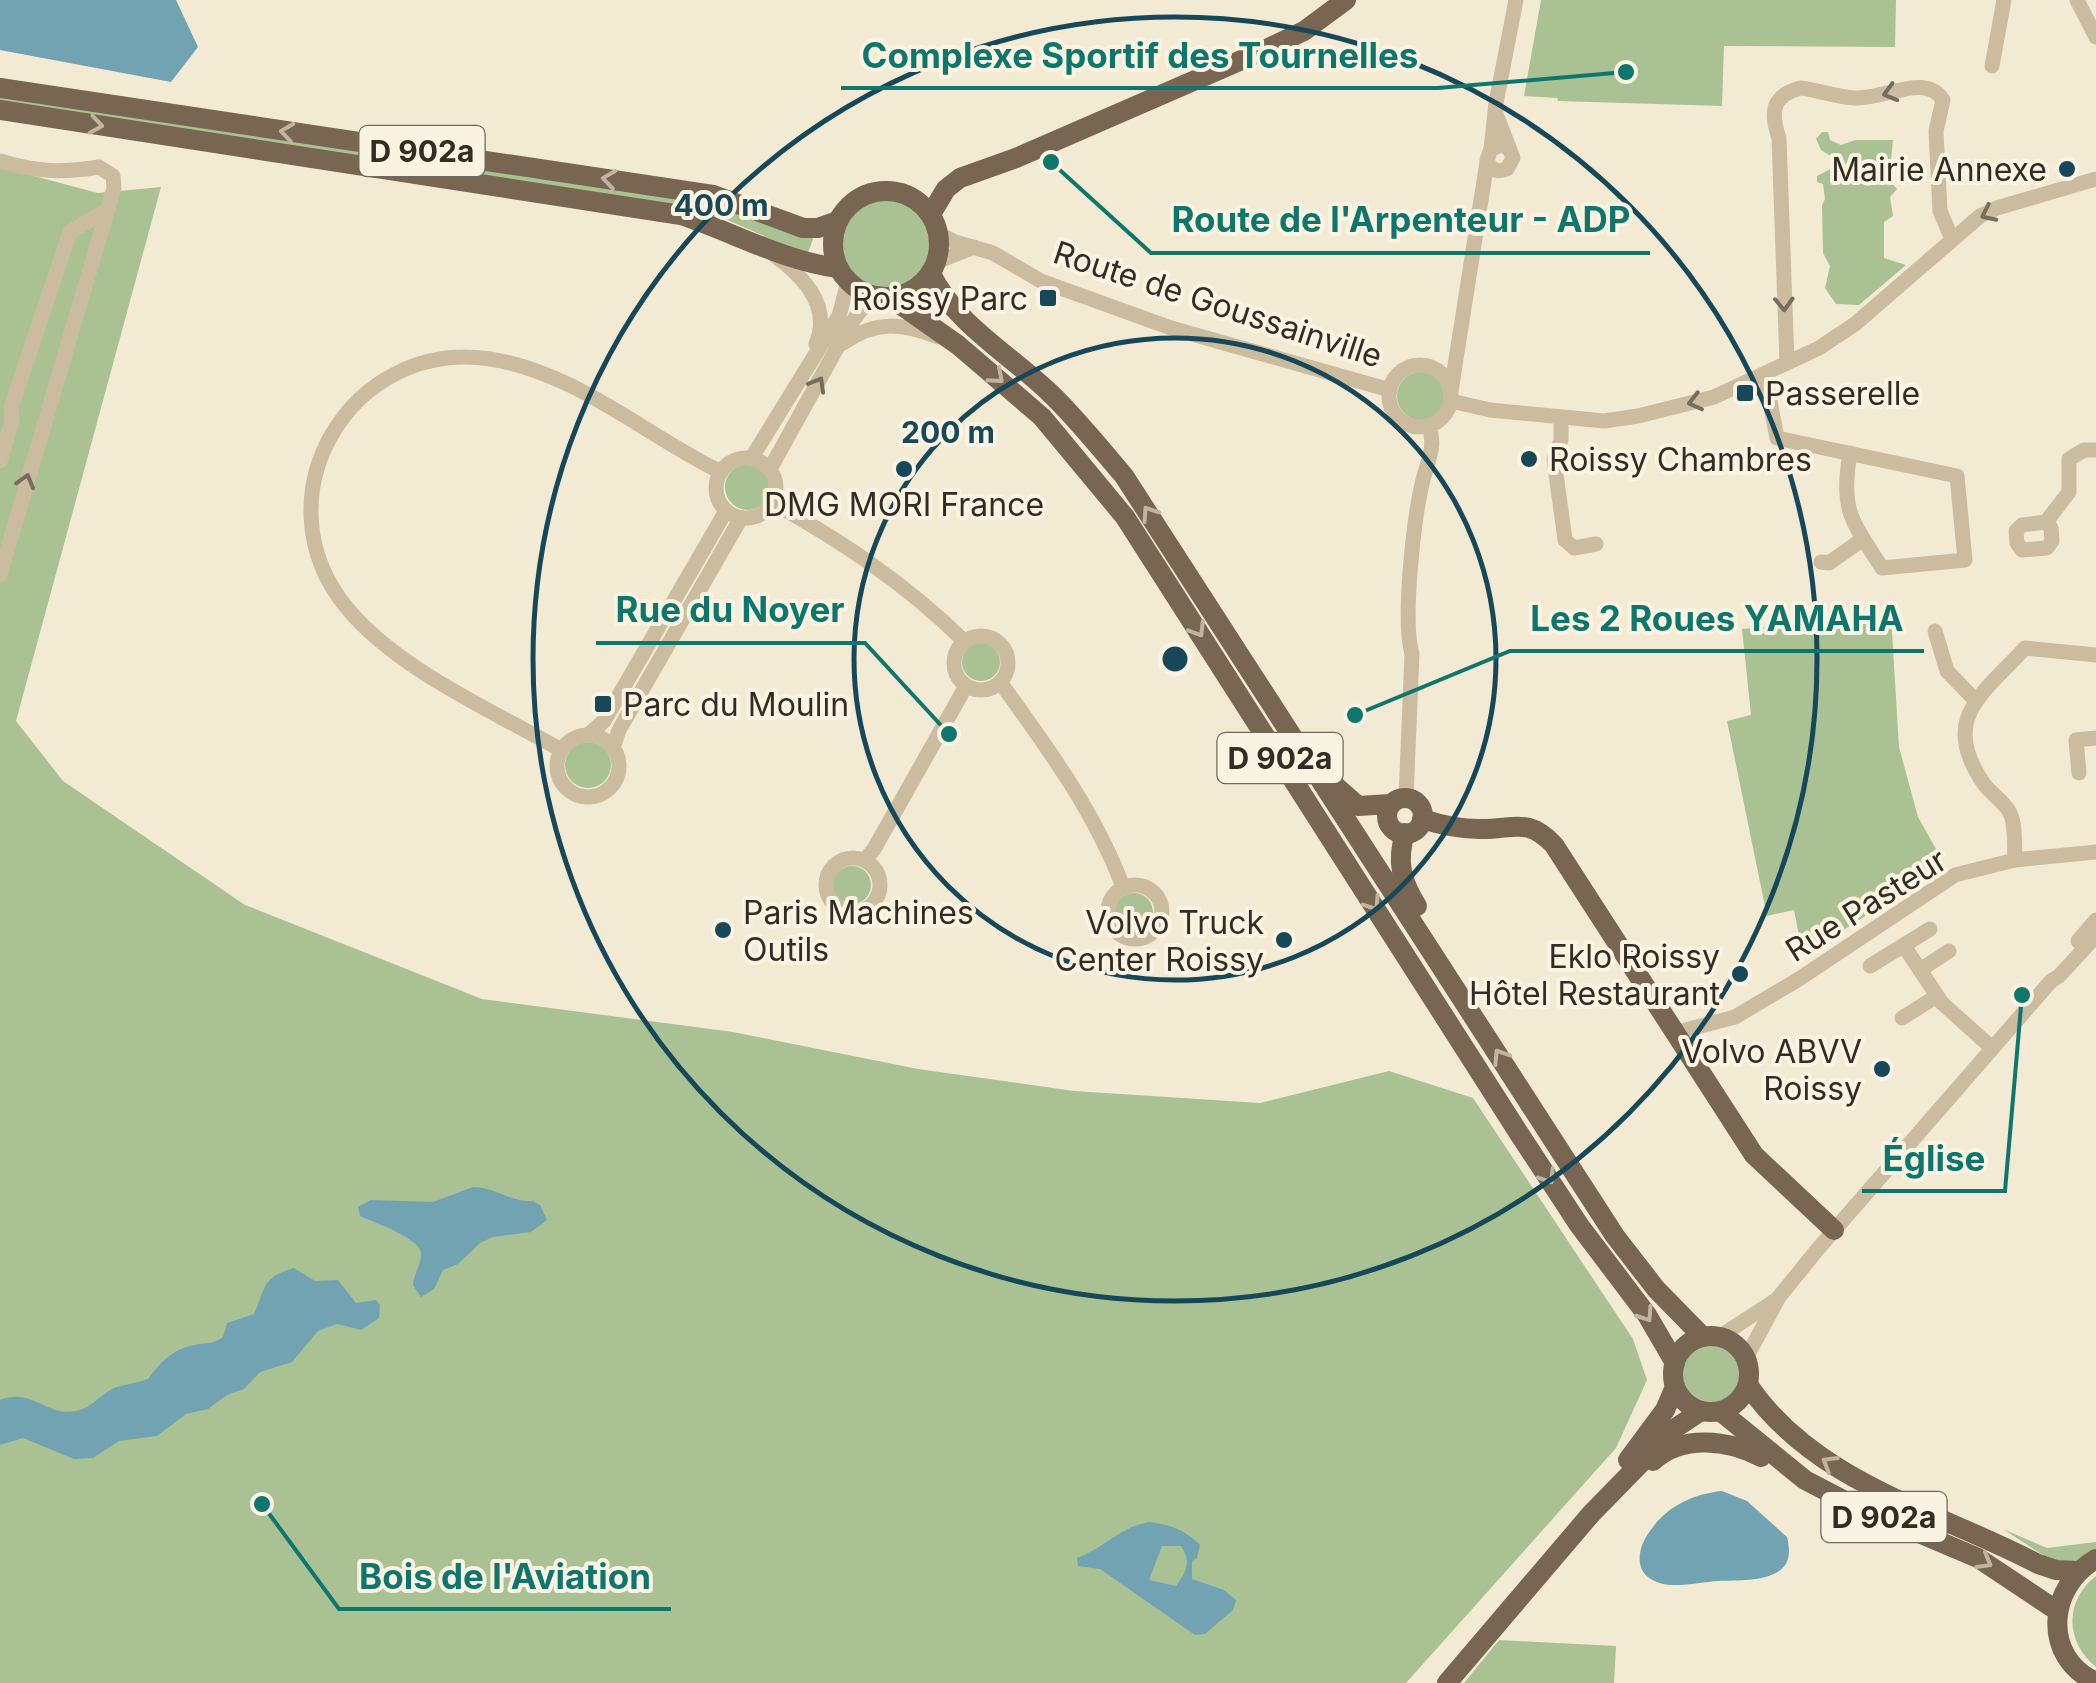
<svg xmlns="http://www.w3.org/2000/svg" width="2096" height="1683" font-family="Inter,sans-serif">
  <rect width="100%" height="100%" fill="#f3ead4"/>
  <g fill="#aac293">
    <polygon points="1541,0 1896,0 1895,47 1724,46 1722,106 1558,101 1557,98 1524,96"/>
    <polygon points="0,93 700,197 815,234 807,255 723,218 689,208 0,105"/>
    <polygon points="1822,132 1828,132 1830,140 1841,145 1855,140 1893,140 1889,180 1897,189 1890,197 1893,216 1884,222 1884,258 1906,265 1859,305 1836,304 1825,288 1830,266 1823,253 1822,205 1825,199 1823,184 1817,182 1817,176 1836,166 1834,158 1821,150 1816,139"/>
    <polygon points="0,167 98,193 161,187 16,721 63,781 245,905 482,999 733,1032 918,1069 1074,1091 1260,1103 1389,1071 1473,1098 1633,1339 1647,1380 1616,1448 1406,1683 0,1683"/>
    <circle cx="888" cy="245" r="46"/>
    <circle cx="1421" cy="396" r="24"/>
    <circle cx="748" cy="487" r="23"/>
    <polygon points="1891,616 1899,747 1918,817 1945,865 1803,956 1794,910 1767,916 1727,721 1751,715 1742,629"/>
    <circle cx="981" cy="662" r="19"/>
    <circle cx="588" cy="765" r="23"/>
    <circle cx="852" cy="885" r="19"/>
    <circle cx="1134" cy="912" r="19"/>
    <circle cx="1712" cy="1372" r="30"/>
    <polygon points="2003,1529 2047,1548 2096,1542 2096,1554 2067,1565 2052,1561"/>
    <path d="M 2096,1576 L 2096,1667 C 2065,1642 2064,1601 2096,1576 Z"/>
    <polygon points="1499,1640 1616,1646 1614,1683 1464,1683"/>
  </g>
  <g fill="#71a3b2" fill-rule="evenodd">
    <polygon points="0,0 176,0 198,47 171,82 0,50"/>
    <path d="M 473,1187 C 495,1187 512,1203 533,1201 L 540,1205 L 547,1220 L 531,1232 L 493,1237 L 480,1243 L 458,1264 L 443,1270 L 434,1289 L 421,1297 L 413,1285 C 414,1273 422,1263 421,1253 C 420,1238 375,1223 360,1216 L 358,1207 L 371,1200 L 433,1202 Z"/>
    <path d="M 294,1268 L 315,1281 L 338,1280 L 356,1303 L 376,1300 L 380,1305 L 379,1318 L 361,1330 L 337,1324 L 318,1331 L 292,1362 L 260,1372 L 244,1389 L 227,1395 L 208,1409 L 186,1414 L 157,1436 L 119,1441 L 93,1458 L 74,1459 L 23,1438 L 0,1445 L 0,1400 C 32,1387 46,1417 76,1411 C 93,1408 102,1392 117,1387 C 127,1384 137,1383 148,1379 C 163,1359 174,1348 200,1344 C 210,1343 214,1343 223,1337 L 227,1323 L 254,1314 C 266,1288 261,1277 294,1268 Z"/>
    <path d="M 1722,1491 L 1747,1501 L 1787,1537 C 1790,1549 1791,1563 1779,1571 C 1763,1582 1737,1580 1718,1581 C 1701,1582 1673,1589 1657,1582 C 1632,1573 1638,1547 1650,1531 C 1667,1506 1693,1494 1722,1491 Z"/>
    <path d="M 1149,1522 C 1170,1525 1184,1529 1200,1545 L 1197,1558 L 1192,1561 L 1192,1579 L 1224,1590 L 1236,1600 L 1233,1610 L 1205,1634 L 1195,1635 L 1100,1569 L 1078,1566 L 1077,1558 C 1106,1547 1120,1527 1149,1522 ZM 1162,1546 L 1181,1546 C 1192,1561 1186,1572 1176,1586 L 1149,1580 Z"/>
  </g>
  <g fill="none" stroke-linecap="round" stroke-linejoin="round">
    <g stroke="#cbbca0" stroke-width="15">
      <polyline points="2077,0 2096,37"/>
      <polyline points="1992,66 2004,0"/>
      <path d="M 1496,114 L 1513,158 L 1507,169 C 1498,173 1490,170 1487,160 L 1491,149 L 1502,145 L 1510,150"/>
      <polyline points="1491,149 1496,103 1516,0"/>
      <path d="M 0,161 C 35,172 63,173 99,167 L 113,176 L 114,188 L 0,575"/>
      <polyline points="939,234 955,242 993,253 1041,281 1171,328 1390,390"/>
      <path d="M 775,256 C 803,276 832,306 816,344"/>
      <polyline points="939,261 974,247"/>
      <path d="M 843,343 C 877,320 901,323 938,337"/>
      <path d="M 1787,363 L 1779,138 C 1770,112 1772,96 1800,88 C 1819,90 1836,97 1855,98 C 1883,100 1926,72 1943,100 L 1936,131 L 1940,211 L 1952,239"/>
      <circle cx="1420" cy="396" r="31"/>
      <path d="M 1765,375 L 1777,438 L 1957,476 L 1965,560 L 1882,568 C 1852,521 1840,511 1850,453"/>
      <polyline points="1451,391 1487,162"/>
      <polyline points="1451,401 1490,410 1604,421 1638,416 1714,397 1819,348 1855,324 1980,216 1997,208 2096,179"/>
      <polyline points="1561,418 1561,440 1554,459 1565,540 1574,548 1596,544"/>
      <circle cx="746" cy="488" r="30"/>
      <polyline points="751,459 839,316 848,282"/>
      <polyline points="0,461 12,421 11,408 70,232 109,209"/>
      <polyline points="770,469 848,328 860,311 877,297"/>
      <path d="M 773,503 C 843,542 906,584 964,641"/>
      <polygon points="2046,522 2051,528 2052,541 2047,548 2022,550 2017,543 2016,531 2022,525"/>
      <polyline points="2046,522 2069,492 2069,459 2084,450 2096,450"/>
      <polyline points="1821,562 1829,563 1863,539"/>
      <polyline points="1935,631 1947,671 1976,701"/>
      <circle cx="981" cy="663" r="27"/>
      <path d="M 1000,682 C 1047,747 1095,812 1123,887"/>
      <polyline points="588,735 604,721 726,511"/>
      <circle cx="588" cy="766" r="31"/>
      <polyline points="613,748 619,730 741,518"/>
      <path d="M 561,750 C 493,711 397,669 347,608 C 256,498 350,338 490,359 C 576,372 645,435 721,472"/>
      <polyline points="2079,773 2076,740 2096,738"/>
      <path d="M 1406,798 L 1412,654 C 1402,620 1414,516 1423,480 C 1428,460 1436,447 1429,426"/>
      <circle cx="853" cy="885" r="27"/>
      <polyline points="865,860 874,849 966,686"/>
      <path d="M 2015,860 C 2014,847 2016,825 2010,813 C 2006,803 1991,794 1984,784 C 1939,719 1982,695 2025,648 L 2096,655"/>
      <circle cx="1135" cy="912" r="27"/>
      <polyline points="2078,941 2096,920"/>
      <polyline points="1904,946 1942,1003 1992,1048"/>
      <polyline points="1870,966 1930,929"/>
      <polyline points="1920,970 1949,951"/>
      <polyline points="1902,1018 1937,996"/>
      <polyline points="1674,1033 1735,1017 1799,979 1955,875 2015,860 2096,852"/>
      <polyline points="1719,1337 1776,1300"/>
      <polyline points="1746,1358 1779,1297 1817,1250 2051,981 2059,976 2096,936"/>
    </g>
    <g stroke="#786653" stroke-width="20">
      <polyline points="0,88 713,195 803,228 818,228 838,221"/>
      <path d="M 0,110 L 681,215 C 733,232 783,261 838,268"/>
      <circle cx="886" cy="244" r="53"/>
      <polyline points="931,214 946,189 960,178 1016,158 1260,52 1304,31 1346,0"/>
      <path d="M 931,274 C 956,325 1011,355 1051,394 C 1077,419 1100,448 1124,476 L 1615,1236 L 1656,1289 L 1703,1337"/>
      <polyline points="891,298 958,345 1042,417 1125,517 1520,1135 1579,1225 1647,1315 1675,1363"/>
      <polyline points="1332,783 1358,806 1391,804"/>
      <circle cx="1405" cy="816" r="18"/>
      <path d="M 1422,819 C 1441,825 1459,829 1479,829 C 1513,830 1527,816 1554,845 L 1754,1155 L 1834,1230"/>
      <path d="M 1405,833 C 1396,862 1402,882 1417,906"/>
      <circle cx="1711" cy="1374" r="38"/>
      <path d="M 1748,1385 C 1815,1483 1937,1511 2038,1564 L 2056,1570 L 2077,1571"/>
      <polyline points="1720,1411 1805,1480 1853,1505 1978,1558 2056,1610"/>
      <polyline points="1628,1460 1665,1410 1675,1387"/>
      <path d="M 1653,1461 C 1682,1434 1729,1440 1761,1457"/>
      <path d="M 2096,1559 C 2048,1586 2041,1657 2096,1682"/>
      <polyline points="1447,1683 1591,1514 1674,1429 1701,1411"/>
    </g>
  </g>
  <defs><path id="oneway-chevron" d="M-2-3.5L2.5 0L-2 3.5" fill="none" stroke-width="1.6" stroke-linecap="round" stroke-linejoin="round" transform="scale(2.5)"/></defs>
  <g stroke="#786d5c">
    <use href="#oneway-chevron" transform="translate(1890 93) rotate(164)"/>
    <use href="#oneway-chevron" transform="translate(1988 214) rotate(154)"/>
    <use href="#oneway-chevron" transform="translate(1784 304) rotate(88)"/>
    <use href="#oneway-chevron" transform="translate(818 384) rotate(-60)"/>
    <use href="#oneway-chevron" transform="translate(1695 402) rotate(166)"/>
    <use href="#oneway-chevron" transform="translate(26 481) rotate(-74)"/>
  </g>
  <g stroke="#c0b4a1">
    <use href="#oneway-chevron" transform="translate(96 125) rotate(9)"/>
    <use href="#oneway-chevron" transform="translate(287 132) rotate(-172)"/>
    <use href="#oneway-chevron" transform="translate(609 179) rotate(-172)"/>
    <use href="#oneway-chevron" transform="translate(997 377) rotate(41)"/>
    <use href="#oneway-chevron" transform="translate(1149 513) rotate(-124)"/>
    <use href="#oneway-chevron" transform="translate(1198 630) rotate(58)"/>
    <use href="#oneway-chevron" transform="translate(1373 904) rotate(57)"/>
    <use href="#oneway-chevron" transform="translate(1500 1056) rotate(-123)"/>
    <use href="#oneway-chevron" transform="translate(1548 1177) rotate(57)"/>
    <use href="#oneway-chevron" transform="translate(1646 1315) rotate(56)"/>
    <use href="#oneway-chevron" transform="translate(1829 1463) rotate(-149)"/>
    <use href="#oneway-chevron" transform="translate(1985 1562) rotate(30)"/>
  </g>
  <g fill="none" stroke="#164859" stroke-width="5">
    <circle cx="1175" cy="659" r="321"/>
    <circle cx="1175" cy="659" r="642"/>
  </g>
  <g fill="#164859" stroke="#faf3e1" stroke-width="4">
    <circle cx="2067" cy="169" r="10"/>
    <rect x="1038" y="288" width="20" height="20" rx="5"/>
    <rect x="1735" y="383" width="20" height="20" rx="5"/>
    <circle cx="1529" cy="459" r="10"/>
    <circle cx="904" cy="469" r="10"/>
    <rect x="593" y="694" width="20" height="20" rx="5"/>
    <circle cx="723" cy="930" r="10"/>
    <circle cx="1284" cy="940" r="10"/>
    <circle cx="1740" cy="974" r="10"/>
    <circle cx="1882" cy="1069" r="10"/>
  </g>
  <g text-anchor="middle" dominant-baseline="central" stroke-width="8" stroke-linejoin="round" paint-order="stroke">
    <g fill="#faf3e1" stroke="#6f685d" stroke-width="2.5">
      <rect x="359.5" y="126" width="125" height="50" rx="8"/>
      <rect x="1217.5" y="733" width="125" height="50" rx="8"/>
      <rect x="1821.5" y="1492" width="125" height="50" rx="8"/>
    </g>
    <g font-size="30" font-weight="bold" fill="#342c24">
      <text x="422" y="151">D 902a</text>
      <text x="1280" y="758">D 902a</text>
      <text x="1884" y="1517">D 902a</text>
    </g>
    <g font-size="32" fill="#342c24" stroke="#faf3e1" text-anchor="end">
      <text x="2047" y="169">Mairie Annexe</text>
      <text x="1028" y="298">Roissy Parc</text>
      <text x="1765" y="393" text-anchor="start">Passerelle</text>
      <text x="1549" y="459" text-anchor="start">Roissy Chambres</text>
      <text x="904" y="504" text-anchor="middle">DMG MORI France</text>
      <text x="623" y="704" text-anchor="start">Parc du Moulin</text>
      <text x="743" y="912" text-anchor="start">Paris Machines<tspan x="743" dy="37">Outils</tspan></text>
      <text x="1264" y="922">Volvo Truck<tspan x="1264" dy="37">Center Roissy</tspan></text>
      <text x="1720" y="956">Eklo Roissy<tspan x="1720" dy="37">Hôtel Restaurant</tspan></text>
      <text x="1862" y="1051">Volvo ABVV<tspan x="1862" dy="37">Roissy</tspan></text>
    </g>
    <g font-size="32" fill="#342c24" stroke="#faf3e1">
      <text transform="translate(1218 304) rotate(18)">Route de Goussainville</text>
      <text transform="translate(1866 905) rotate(-32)">Rue Pasteur</text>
    </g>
  </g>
  <circle cx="1175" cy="659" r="15" fill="#164859" stroke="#faf3e1" stroke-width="5"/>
  <g font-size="30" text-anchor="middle" font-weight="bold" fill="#164859" stroke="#faf3e1" stroke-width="8" stroke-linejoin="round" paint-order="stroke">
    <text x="721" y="216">400 m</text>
    <text x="948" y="443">200 m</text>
  </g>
  <path fill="none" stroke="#0f766e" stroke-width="4" d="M1626 72L1438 88H841M1051 162L1151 253H1650M949 734L865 643H596M1355 715L1510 651H1924M2022 995L2005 1191H1862M262 1504L339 1609H671"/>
  <g fill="#0f766e" stroke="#faf3e1" stroke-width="4">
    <circle cx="1626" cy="72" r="10"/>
    <circle cx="1051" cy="162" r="10"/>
    <circle cx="949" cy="734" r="10"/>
    <circle cx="1355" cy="715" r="10"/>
    <circle cx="2022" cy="995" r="10"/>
    <circle cx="262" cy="1504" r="10"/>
  </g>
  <g font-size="35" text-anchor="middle" font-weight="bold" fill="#0f766e" stroke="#faf3e1" stroke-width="8" stroke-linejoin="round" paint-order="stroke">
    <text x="1140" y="68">Complexe Sportif des Tournelles</text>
    <text x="1401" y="232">Route de l'Arpenteur - ADP</text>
    <text x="730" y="622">Rue du Noyer</text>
    <text x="1717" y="631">Les 2 Roues YAMAHA</text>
    <text x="1934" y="1171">Église</text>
    <text x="505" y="1589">Bois de l'Aviation</text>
  </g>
</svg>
